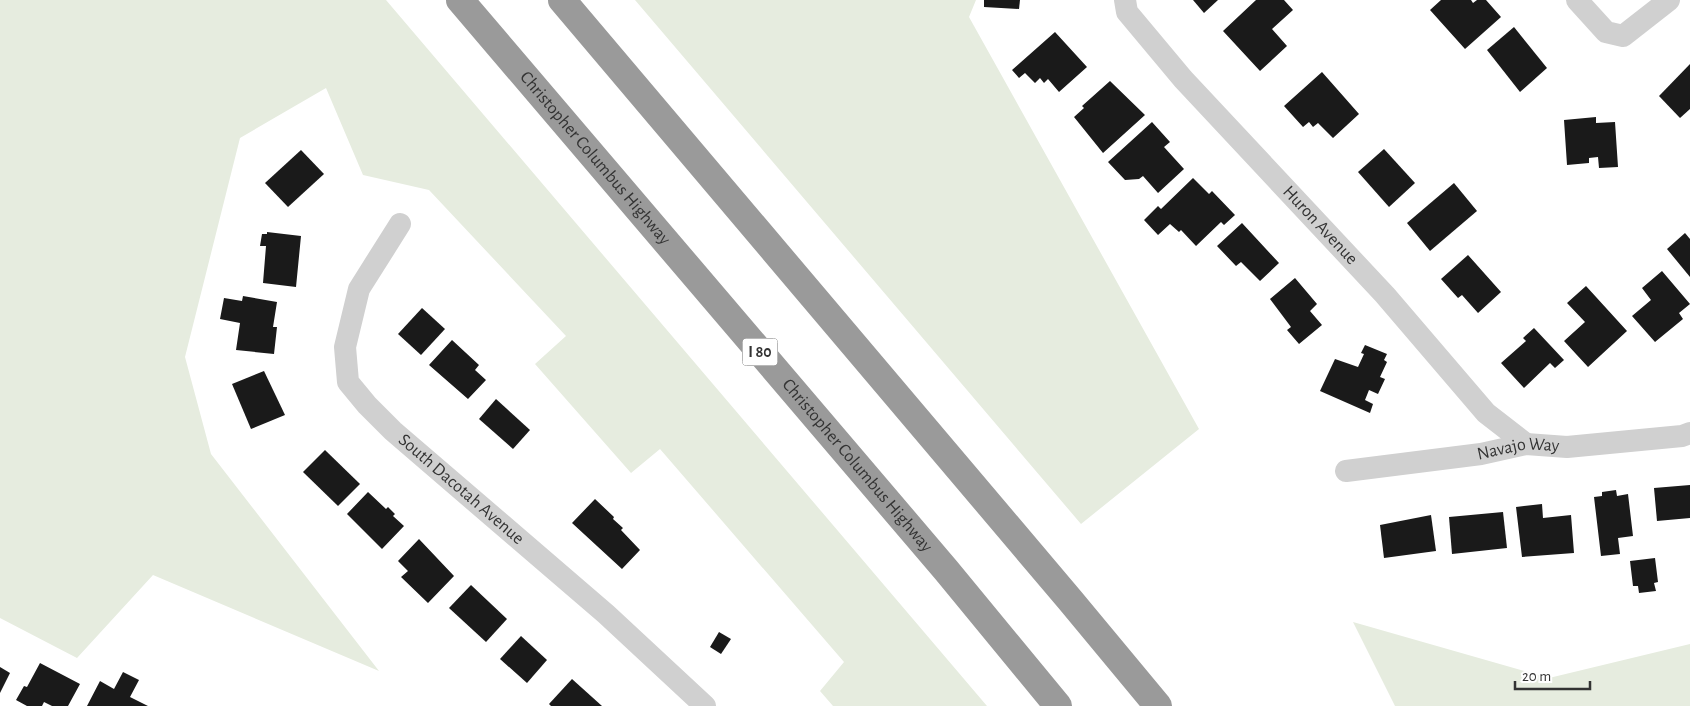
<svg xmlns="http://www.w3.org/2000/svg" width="1690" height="706" font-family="'Alegreya Sans',sans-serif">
  <rect width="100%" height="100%" fill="#fff"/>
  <g fill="#e6ecdf">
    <polygon points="0,0 386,0 987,706 833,706 820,691 844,662 660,449 631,473 535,364 566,336 429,190 363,175 326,88 240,138 185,357 211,454 379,671 153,575 77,658 0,618"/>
    <polygon points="635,0 976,0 969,17 1199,429 1081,524"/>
    <polygon points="1353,622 1549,678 1690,644 1690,706 1395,706"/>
  </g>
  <g fill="#1a1a1a">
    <polygon points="984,0 1020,0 1019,9 984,7"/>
    <polygon points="1193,0 1218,0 1204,13"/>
    <polygon points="1256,0 1284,0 1293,10 1272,29 1287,46 1260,71 1223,31"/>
    <polygon points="1441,0 1471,0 1473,3 1477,0 1486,0 1501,17 1465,49 1430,10"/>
    <polygon points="1514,27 1547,68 1520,92 1487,50"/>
    <polygon points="1055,32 1087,67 1059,92 1048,79 1044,83 1040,78 1035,83 1025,73 1019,78 1012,70"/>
    <polygon points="1690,64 1690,109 1680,118 1659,96"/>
    <polygon points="1322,72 1359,114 1333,138 1318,123 1313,127 1309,122 1303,127 1284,106"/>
    <polygon points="1110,81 1145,115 1103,153 1074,117 1084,108 1082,106"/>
    <polygon points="1596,117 1596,123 1615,122 1618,167 1599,168 1598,157 1589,158 1589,163 1567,165 1564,120"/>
    <polygon points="1152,122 1170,142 1164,147 1184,169 1158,193 1143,176 1139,179 1125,180 1108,162"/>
    <polygon points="1384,149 1415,183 1389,207 1358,172"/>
    <polygon points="301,150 324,174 288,207 265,183"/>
    <polygon points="1193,178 1209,194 1212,191 1235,215 1224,225 1221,222 1196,246 1181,230 1179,232 1170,224 1158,235 1144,220 1158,206 1161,209"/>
    <polygon points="1454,183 1477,211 1430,251 1407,223"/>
    <polygon points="1242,223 1279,263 1260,281 1241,262 1236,266 1217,246"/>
    <polygon points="267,232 301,236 296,287 263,283 266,246 260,246 262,234 267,234"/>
    <polygon points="1685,233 1690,239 1690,277 1667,249"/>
    <polygon points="1468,255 1501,292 1478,313 1462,295 1458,298 1441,279"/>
    <polygon points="1662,271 1690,304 1679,313 1683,319 1655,342 1632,316 1651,300 1642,288"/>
    <polygon points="1295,278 1317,304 1310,311 1322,325 1299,344 1287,330 1291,327 1270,299"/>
    <polygon points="1586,286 1627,331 1588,367 1564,341 1585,322 1567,303"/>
    <polygon points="243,296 277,302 273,327 277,327 274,354 236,350 240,323 220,319 224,298 242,301"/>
    <polygon points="422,308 445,329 421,355 398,334"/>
    <polygon points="1534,328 1564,360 1555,368 1550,363 1524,388 1501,363 1526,341 1523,338"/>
    <polygon points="452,340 479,365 475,370 486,380 468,399 429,365"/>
    <polygon points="1365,345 1387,354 1384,360 1387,362 1380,377 1385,379 1378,394 1369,390 1365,400 1373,404 1370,413 1320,391 1335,359 1358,367 1364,354 1361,353"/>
    <polygon points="264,371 285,415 251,429 232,384"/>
    <polygon points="496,399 530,430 513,449 479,419"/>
    <polygon points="325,450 360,484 338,506 303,472"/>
    <polygon points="1690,485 1690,518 1657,521 1654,488"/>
    <polygon points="1616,490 1617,496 1628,494 1633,536 1618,538 1620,554 1601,556 1594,497 1602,496 1602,492"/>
    <polygon points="368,492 386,509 388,507 395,514 393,516 404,526 382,549 347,514"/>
    <polygon points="595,499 614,517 613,519 623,528 621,530 640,550 622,569 572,523"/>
    <polygon points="1542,504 1543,518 1571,515 1574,553 1522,557 1516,507"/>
    <polygon points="1503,512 1507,548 1452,554 1449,517"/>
    <polygon points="1431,515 1436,551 1384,558 1380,525"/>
    <polygon points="419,539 454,576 428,603 401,577 408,571 398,561"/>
    <polygon points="1655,558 1658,582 1654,583 1656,591 1639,593 1638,586 1633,586 1630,561"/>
    <polygon points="471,585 507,619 486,642 449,608"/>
    <polygon points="719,632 731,639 721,654 710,647"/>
    <polygon points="521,636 547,660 527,683 500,659"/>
    <polygon points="40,663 80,684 68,706 52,706 44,702 42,706 27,706 16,700 24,686 27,687"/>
    <polygon points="0,667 10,673 0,693"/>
    <polygon points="123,672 139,680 130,697 148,706 87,706 100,681 114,689"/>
    <polygon points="572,679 602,706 551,706 549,704"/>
  </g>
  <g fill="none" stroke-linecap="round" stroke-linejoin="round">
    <g stroke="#d0d0d0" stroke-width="22">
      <path id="s1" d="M 1125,0 L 1127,12 L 1183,79 L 1385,295 L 1486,413 L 1526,444"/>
      <polyline points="1577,0 1606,32 1623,36 1669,0"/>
      <path id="s2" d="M 400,224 L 359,289 L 345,347 L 348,382 L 367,405 L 393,431 L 606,614 L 705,706"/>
      <path id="s3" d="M 1346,471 L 1481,454 L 1526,444 L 1567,447 L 1682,436 L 1690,433"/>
    </g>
    <g stroke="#9a9a9a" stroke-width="28">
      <path id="s4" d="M 460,0 L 946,570 L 1058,706"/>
      <polyline points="562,0 1070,600 1158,706"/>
    </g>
  </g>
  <g text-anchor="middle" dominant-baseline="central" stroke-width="5" stroke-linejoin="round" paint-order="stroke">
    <rect fill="#fff" stroke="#707070" stroke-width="1" x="742.5" y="338.5" width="35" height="27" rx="4"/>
    <g font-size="16" font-weight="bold" fill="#333">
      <text x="760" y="352">I 80</text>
    </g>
    <g font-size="18" fill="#333" stroke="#fff">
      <text stroke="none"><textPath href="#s4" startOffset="208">Christopher Columbus Highway</textPath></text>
      <text stroke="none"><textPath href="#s1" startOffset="300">Huron Avenue</textPath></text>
      <text stroke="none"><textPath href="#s3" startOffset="174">Navajo Way</textPath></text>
      <text stroke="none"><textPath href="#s4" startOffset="612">Christopher Columbus Highway</textPath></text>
      <text stroke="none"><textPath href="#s2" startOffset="328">South Dacotah Avenue</textPath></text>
    </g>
  </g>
  <path d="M1515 681v8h75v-8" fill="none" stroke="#333333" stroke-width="2.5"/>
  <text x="1522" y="681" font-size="15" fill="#333333" stroke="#ffffff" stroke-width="4" paint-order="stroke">20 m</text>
</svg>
